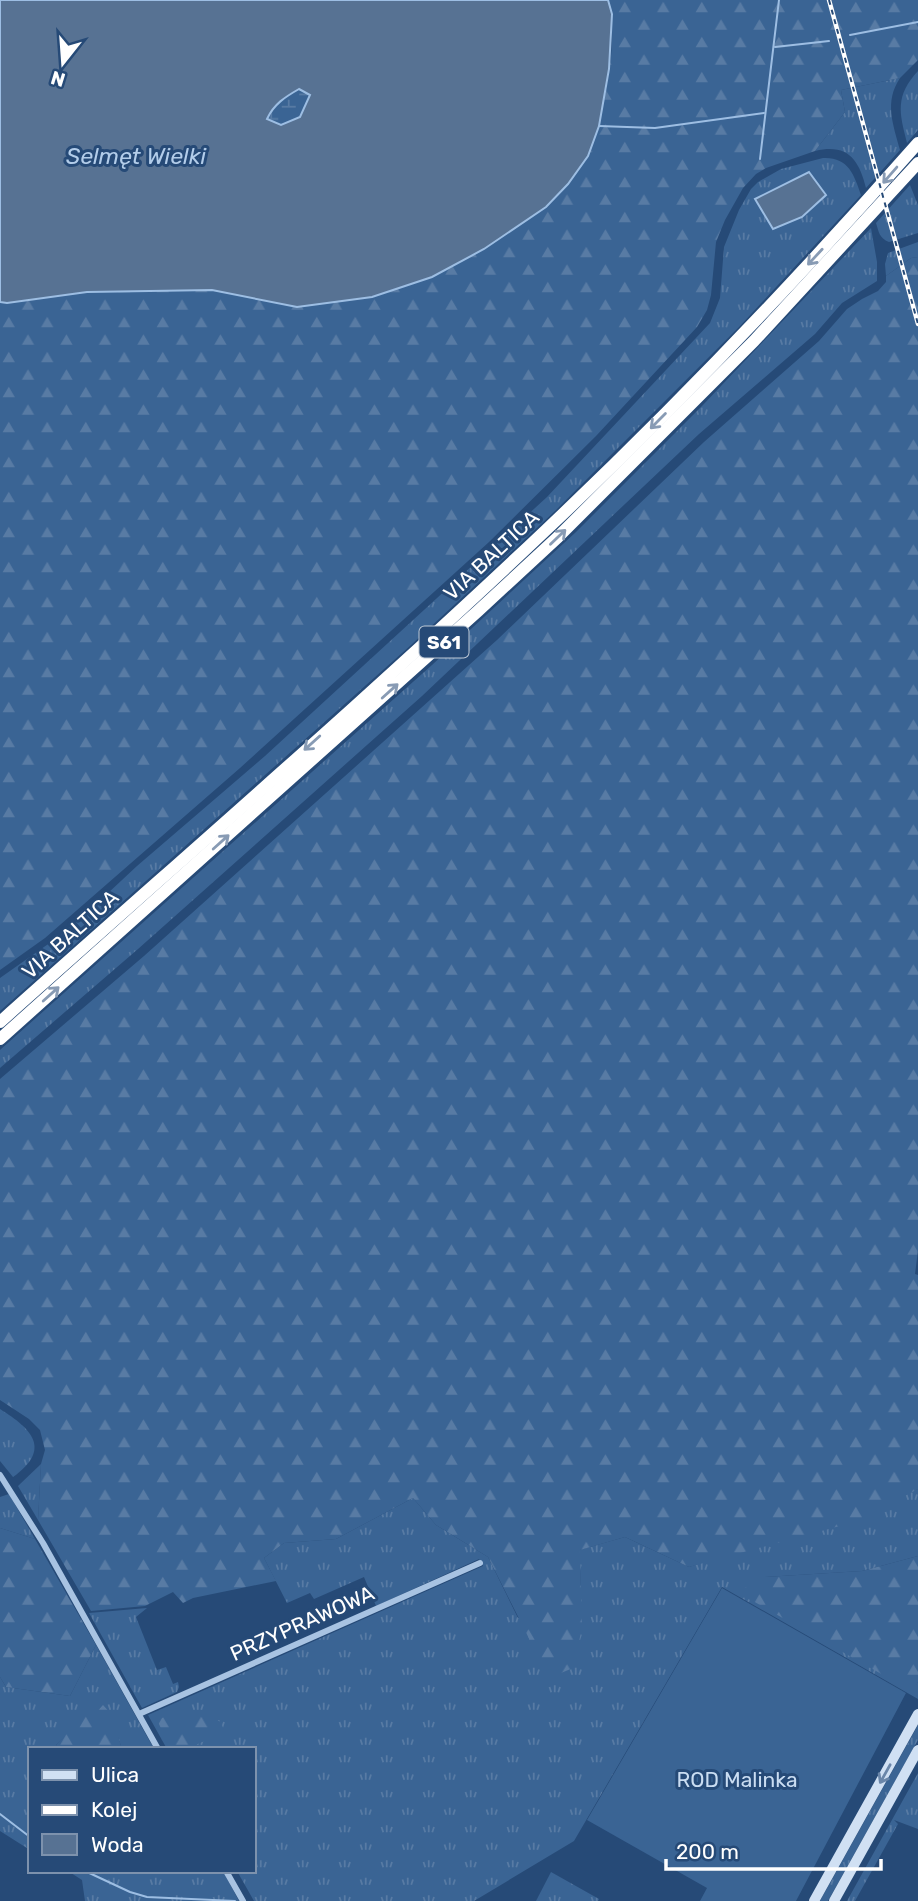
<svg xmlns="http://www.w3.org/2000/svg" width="918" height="1901" font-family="Rubik,sans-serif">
  <defs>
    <pattern id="grass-tufts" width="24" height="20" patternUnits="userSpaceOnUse" patternTransform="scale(1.75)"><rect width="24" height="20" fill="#3a6494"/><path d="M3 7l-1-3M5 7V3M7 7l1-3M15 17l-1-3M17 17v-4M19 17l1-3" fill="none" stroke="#587ba4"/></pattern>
    <pattern id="forest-firs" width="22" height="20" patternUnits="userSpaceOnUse" patternTransform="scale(1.75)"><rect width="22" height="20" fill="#3a6494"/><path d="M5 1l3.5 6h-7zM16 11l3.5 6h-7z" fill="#587ba4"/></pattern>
    <pattern id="wetland-marsh" width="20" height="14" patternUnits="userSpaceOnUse" patternTransform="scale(1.75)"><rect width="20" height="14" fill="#3a6494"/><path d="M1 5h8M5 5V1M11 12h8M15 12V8" fill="none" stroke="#587ba4"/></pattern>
  </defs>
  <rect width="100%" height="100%" fill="#264a77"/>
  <g fill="url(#grass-tufts)">
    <path d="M 918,71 L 918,130 L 907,143 C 899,112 895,96 918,71 Z"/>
    <path d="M 900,78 C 884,102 893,124 900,150 L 866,188 C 859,160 848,143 815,151 L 845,112 L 841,90 Z"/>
    <path d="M 823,158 C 848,157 854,174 861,195 L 740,326 L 555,511 L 411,645 L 0,1011 L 0,978 L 61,935 L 91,909 L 137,866 L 265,756 L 547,497 L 710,323 L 720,298 L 724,247 L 739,210 L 751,189 L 758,182 L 781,169 Z"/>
    <path d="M 910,185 L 918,205 L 918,233 L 889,242 C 879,238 879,232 876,223 Z"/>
    <polygon points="871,228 877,262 877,281 842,303 815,334 699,434 422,696 138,949 0,1068 0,1050 432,665 576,532 702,406"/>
    <polygon points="918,242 918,257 911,258 886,276 885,264 888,253"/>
    <path d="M 0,1409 C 32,1429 52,1449 13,1477 L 0,1461 Z"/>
    <polygon points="41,1464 38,1520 18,1486"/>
    <polygon points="918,1489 918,1556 862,1571 765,1577 912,1691 918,1682 918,1699 722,1587 574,1841 474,1901 254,1901 237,1871 254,1871 254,1749 167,1749 148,1715 483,1566 479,1559 376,1606 364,1577 314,1599 310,1593 287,1603 264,1558 284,1543 336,1539 413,1498 436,1525 488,1557 518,1618 581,1585 579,1550 625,1537 689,1567"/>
    <polygon points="9,1494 35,1539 0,1528 0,1497"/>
    <polygon points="147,1608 136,1617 157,1670 166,1667 173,1684 178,1682 179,1687 177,1692 142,1708 89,1613"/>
    <polygon points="96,1645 154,1749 122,1749 118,1737 96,1713 87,1718 63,1716 69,1732 56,1745 57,1749 30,1749 30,1850 0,1831 0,1677 6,1687 70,1696"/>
    <polygon points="918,1725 918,1740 828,1901 820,1901"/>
    <polygon points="918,1773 918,1829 894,1820 898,1824 855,1901 847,1901"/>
    <polygon points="68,1871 223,1871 239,1901 85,1901 82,1880"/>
    <polygon points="551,1872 599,1899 598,1901 536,1901"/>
  </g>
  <g fill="url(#forest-firs)">
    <path d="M 608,0 L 918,0 L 918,60 L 900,78 L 841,90 L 845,112 L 815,151 L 766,168 L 756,174 L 743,188 L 725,220 L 716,242 L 711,295 L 707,310 L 697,327 L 596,436 L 489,542 L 240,768 L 45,938 L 0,970 L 0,302 L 7,303 L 87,292 L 212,290 L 297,307 L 372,297 L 432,277 L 588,156 C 603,114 620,43 608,0 Z"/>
    <polygon points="918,257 918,1250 915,1274 918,1275 918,1489 858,1521 689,1567 625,1537 580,1550 582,1628 573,1668 549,1678 488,1557 436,1525 413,1498 336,1539 284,1543 264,1558 276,1581 193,1598 183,1603 173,1592 145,1606 91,1611 38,1520 41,1464 45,1450 40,1430 29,1419 0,1400 0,1079 144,956 497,640 704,442 819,341 847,309 862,299 878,291 886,282 886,276 911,258"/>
    <polygon points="0,1528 35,1539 96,1645 70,1696 6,1687 0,1677"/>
    <polygon points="918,1556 918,1682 913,1692 737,1592 765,1577 862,1571"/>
    <path d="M 103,1705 C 115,1716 117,1734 122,1749 L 57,1749 L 56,1745 L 68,1732 L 62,1716 C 82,1714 88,1722 103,1705 Z"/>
    <path d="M 181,1710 L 205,1715 L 221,1722 L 224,1731 C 213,1736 182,1756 171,1746 C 165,1740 161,1727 157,1720 Z"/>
  </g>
  <polygon fill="url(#wetland-marsh)" points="299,89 310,95 300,117 281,125 267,119 282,99"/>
  <polygon fill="#3a6494" points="722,1588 906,1693 796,1901 700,1901 707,1888 587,1820"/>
  <g fill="#577293" stroke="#9dbee3" stroke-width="2" fill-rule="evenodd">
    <path d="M 0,0 L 608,0 L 612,14 L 609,69 L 599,126 L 588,156 L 568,184 L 546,207 L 484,249 L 432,277 L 372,297 L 297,307 L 212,290 L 87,292 L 7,303 L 0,302 ZM 299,89 L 310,95 L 300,117 L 281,125 L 267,119 C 274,104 285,97 299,89 Z"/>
    <polygon points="809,172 826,195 802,217 773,229 755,199"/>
  </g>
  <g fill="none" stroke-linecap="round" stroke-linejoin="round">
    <g stroke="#9dbee3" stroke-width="2">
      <polyline points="850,35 918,22"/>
      <polyline points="775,47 829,41"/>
      <polyline points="599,126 655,128 764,113"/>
      <polyline points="760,159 779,0"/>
      <polyline points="0,1814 30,1837"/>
      <polyline points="85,1871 130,1892 147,1897 235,1901"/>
    </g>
    <g stroke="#a8c3e2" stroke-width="6">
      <polyline points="0,1475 43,1543 158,1749"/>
      <polyline points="139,1714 480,1563"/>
      <polyline points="226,1871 243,1901"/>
    </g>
    <g stroke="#d0e0f3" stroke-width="10">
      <polyline points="814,1901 918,1714"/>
      <polyline points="834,1901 918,1750"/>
    </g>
    <g stroke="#fff" stroke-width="12">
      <path d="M 0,1022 C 182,859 368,699 546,530 C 676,407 800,277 918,143"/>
      <polyline points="0,1039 478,611 558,537 754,341 918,163"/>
    </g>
    <g stroke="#fff" stroke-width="4.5">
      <polyline id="rail" points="829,0 918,324"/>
    </g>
    <use href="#rail" stroke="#264a77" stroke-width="2" stroke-dasharray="5" stroke-linecap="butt"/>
  </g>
  <defs><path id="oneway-shaft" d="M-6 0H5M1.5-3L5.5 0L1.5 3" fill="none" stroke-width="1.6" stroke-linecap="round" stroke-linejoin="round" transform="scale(1.75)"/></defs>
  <g stroke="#889bb4">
    <use href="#oneway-shaft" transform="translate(890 175) rotate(131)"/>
    <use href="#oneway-shaft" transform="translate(815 257) rotate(133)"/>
    <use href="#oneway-shaft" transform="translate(658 421) rotate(135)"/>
    <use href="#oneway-shaft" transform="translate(558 537) rotate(-44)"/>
    <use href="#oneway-shaft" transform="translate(390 691) rotate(-42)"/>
    <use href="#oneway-shaft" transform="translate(312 743) rotate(138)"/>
    <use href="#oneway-shaft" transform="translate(221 842) rotate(-42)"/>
    <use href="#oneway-shaft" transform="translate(51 994) rotate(-42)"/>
  </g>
  <use stroke="#6a86a9" href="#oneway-shaft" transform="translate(885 1774) rotate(119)"/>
  <g text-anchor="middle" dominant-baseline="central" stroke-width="6" stroke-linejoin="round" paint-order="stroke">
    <rect fill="#264a77" stroke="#bec9d6" stroke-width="2" x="419.5" y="626.5" width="49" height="31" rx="5"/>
    <g font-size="19" font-weight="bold" fill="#fff">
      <text x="444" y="642">S61</text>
    </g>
    <g font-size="21" fill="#fff" stroke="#264a77">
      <text transform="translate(491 555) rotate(-43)">VIA BALTICA</text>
      <text transform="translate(70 934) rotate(-42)">VIA BALTICA</text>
      <text transform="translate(302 1623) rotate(-24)">PRZYPRAWOWA</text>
    </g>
    <g font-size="21" fill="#caddf2" stroke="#264a77">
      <text x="737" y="1779">ROD Malinka</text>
    </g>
    <g font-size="23" font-style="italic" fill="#b3cdea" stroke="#264a77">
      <text x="136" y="156">Selmęt Wielki</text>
    </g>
  </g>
  <rect x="28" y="1747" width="228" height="126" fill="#264a77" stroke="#7d92ad" stroke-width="2"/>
  <rect x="42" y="1770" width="35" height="10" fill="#d0e0f3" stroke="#7d92ad" stroke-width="2"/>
  <text x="91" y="1782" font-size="21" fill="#ffffff">Ulica</text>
  <rect x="42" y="1805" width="35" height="10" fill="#ffffff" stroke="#7d92ad" stroke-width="2"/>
  <text x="91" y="1817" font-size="21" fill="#ffffff">Kolej</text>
  <rect x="42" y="1834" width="35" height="21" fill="#577293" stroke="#7d92ad" stroke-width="2"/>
  <text x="91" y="1852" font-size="21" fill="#ffffff">Woda</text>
  <g transform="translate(63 63) rotate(197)" stroke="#264a77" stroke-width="5" paint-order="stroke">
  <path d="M0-5L12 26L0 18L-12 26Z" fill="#ffffff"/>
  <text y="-10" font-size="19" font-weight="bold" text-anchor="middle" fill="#ffffff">N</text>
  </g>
  <path d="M666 1859v10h215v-10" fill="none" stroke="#ffffff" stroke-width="3.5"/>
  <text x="676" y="1859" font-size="21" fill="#ffffff" stroke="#264a77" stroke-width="5" paint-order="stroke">200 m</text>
</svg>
